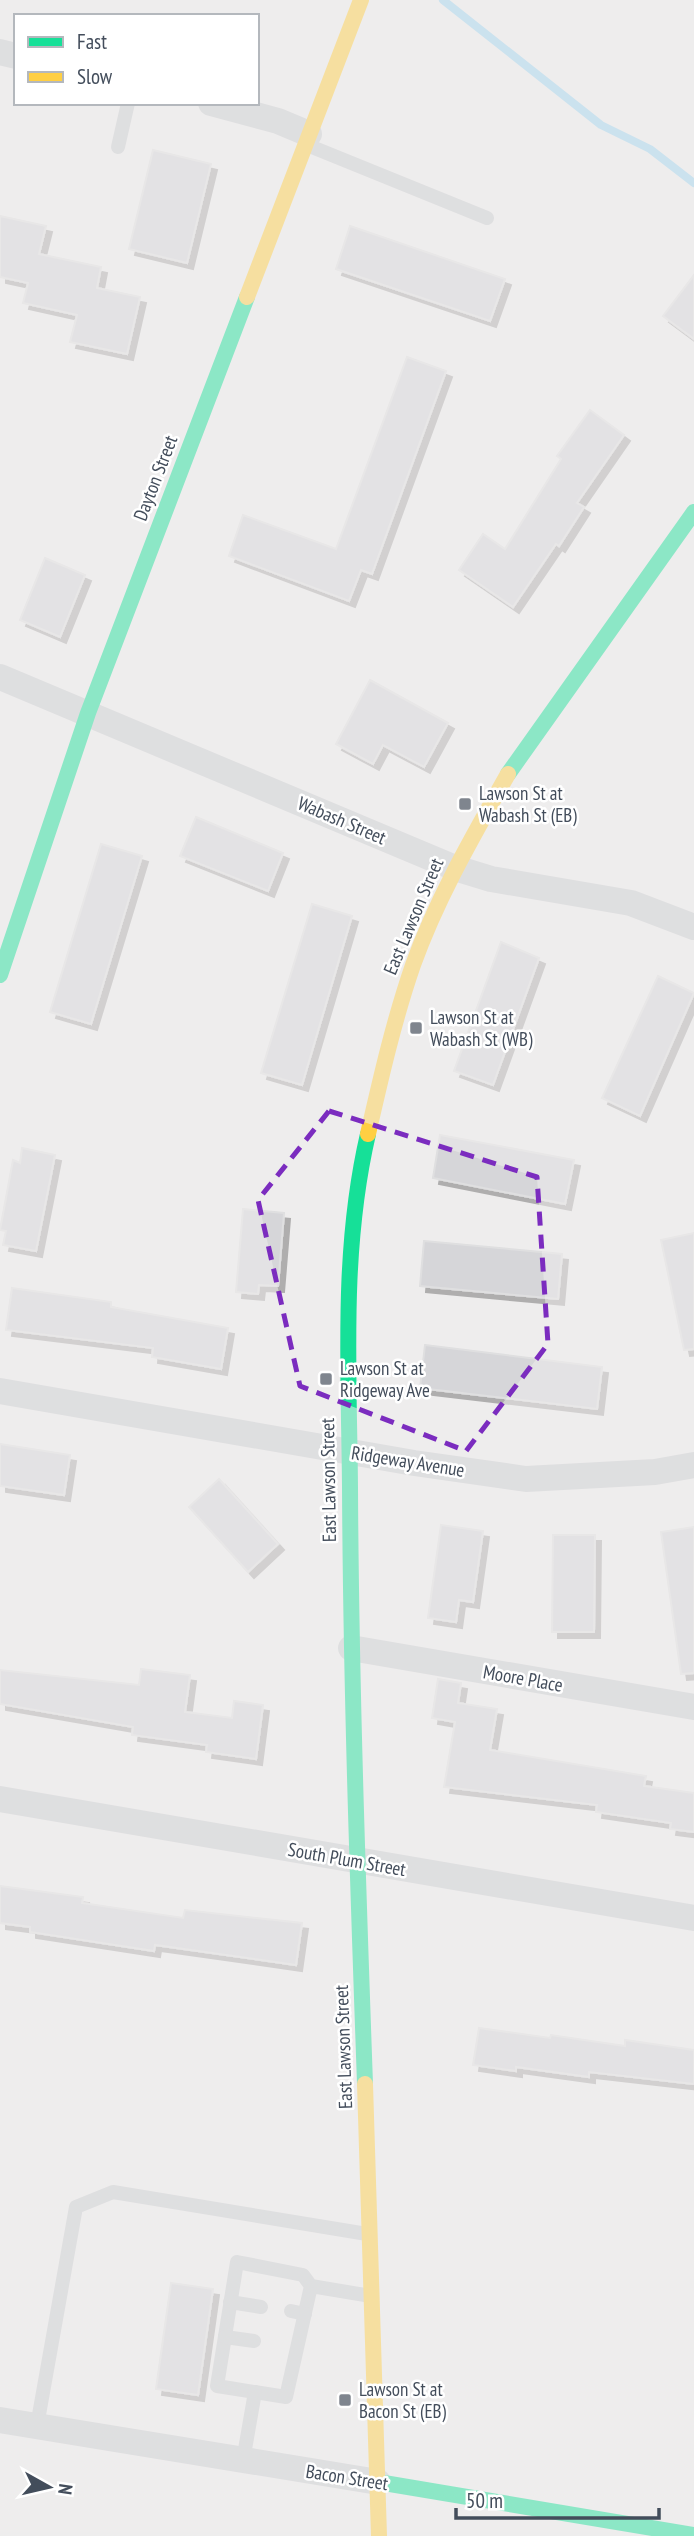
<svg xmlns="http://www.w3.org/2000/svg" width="694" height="2536" font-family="'PT Sans Narrow',sans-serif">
  <defs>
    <filter id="shadow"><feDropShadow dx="6" dy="6" stdDeviation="0" flood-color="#0004"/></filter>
  </defs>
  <rect width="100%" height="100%" fill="#eeeded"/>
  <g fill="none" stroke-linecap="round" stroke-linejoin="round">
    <polyline stroke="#a0d5f0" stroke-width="8" points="443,0 601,125 650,149 694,183"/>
  </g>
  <g fill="#d6d6d9" stroke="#dfdfe0" stroke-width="2" filter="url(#shadow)">
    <polygon points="153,150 211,164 187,263 129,249"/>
    <polygon points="0,216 46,226 39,254 101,267 97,288 140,297 127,354 70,342 77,315 23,303 28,283 0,277"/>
    <polygon points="350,226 505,279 490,321 336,269"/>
    <polygon points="694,275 694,339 663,316"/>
    <polygon points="407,357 446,371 372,574 361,570 349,601 229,556 243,515 336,549"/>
    <polygon points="590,410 624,435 577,503 584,507 559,546 556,544 513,607 459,570 483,534 505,549 561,459 557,456"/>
    <polygon points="45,558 85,575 60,637 20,620"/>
    <polygon points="370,680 448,723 424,767 383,745 373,764 336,744"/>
    <polygon points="196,817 283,853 268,891 180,856"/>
    <polygon points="101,844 142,856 91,1024 50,1012"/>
    <polygon points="312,904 352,916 302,1085 261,1073"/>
    <polygon points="501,942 539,958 493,1085 454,1071"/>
    <polygon points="658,976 694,993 640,1116 602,1098"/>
    <polygon points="440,1135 574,1160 565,1204 433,1178"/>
    <polygon points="22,1148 55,1155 36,1251 3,1245 6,1231 0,1230 13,1160 20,1163"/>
    <polygon points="243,1209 284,1213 278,1286 259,1285 258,1294 236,1292"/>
    <polygon points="694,1233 694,1349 684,1350 661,1240"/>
    <polygon points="424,1241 562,1254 558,1299 420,1286"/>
    <polygon points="12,1288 111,1302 111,1307 228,1328 221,1369 152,1357 153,1348 6,1330"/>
    <polygon points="425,1345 602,1367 597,1409 420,1388"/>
    <polygon points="0,1444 70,1455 64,1495 0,1486"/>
    <polygon points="219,1479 278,1544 248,1572 189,1507"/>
    <polygon points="441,1525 483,1531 473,1602 459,1600 456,1622 428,1618"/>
    <polygon points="694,1527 694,1673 681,1674 661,1532"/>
    <polygon points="553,1535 595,1535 594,1632 552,1632"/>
    <polygon points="141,1669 190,1675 185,1712 232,1718 234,1701 263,1705 256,1759 206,1752 207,1745 132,1735 133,1727 0,1704 0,1670 139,1685"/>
    <polygon points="438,1679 461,1683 458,1703 497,1709 490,1750 646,1776 644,1786 694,1793 694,1832 670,1829 671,1823 596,1812 597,1805 444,1787 455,1722 432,1718"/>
    <polygon points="0,1886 83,1897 82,1903 183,1918 185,1910 302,1923 296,1965 155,1945 154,1951 30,1932 30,1927 0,1923"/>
    <polygon points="479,2028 550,2038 551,2035 625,2046 625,2040 694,2050 694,2084 589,2072 589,2077 516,2067 516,2071 473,2065"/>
    <polygon points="171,2283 213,2289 198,2395 156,2389"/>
  </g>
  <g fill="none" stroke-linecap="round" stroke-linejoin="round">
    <g stroke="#cbced1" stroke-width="14">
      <polyline points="307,145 487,218"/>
      <polyline points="118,147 128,103"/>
      <polyline points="311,2286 286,2397 217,2386 237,2262 303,2275 311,2286 371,2296"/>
      <polyline points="230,2302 261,2307"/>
      <polyline points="291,2311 305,2314"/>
      <polyline points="225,2337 254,2341"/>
      <polyline points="37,2426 76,2207 113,2192 367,2234"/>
      <polyline points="243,2461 255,2392"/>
    </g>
    <g stroke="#cbced1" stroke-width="26">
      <polyline points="0,52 16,56"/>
      <polyline points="211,103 278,121 309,134"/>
      <polyline points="0,677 455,868 491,879 631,903 694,927"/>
      <polyline points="0,1391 414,1463 526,1479 655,1472 694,1465"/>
      <polyline points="351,1648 694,1707"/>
      <polyline points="0,1799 694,1918"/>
      <polyline points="0,2420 378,2482"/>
    </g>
    <g stroke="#16e098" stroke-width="16">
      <polyline points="508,774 694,512"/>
      <polyline points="0,975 88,713 247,297"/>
      <path d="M 365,2084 C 358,1885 351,1686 350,1487 C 349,1368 341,1250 368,1134"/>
      <polyline points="378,2482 694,2535"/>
    </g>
    <g stroke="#ffcf43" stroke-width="16">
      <polyline points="247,297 361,0"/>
      <path d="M 368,1134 C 381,1077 394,1020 413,965 C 437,898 473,836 508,774"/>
      <polyline points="365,2084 379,2536"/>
    </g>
  </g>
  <path d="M0 0H694V2536H0ZM 329,1111 L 537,1177 L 548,1344 L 466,1451 L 300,1386 L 258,1200 Z" fill="#eeeded" fill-opacity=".55" fill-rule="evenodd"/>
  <path fill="none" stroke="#7b2cbf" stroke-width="5" stroke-dasharray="14 9" stroke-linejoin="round" d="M 329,1111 L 537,1177 L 548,1344 L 466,1451 L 300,1386 L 258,1200 Z"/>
  <g fill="#7f858e" stroke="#fff" stroke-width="2.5">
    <rect x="458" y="797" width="14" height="14" rx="3.5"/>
    <rect x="409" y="1021" width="14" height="14" rx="3.5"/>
    <rect x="319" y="1372" width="14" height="14" rx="3.5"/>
    <rect x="338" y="2393" width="14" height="14" rx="3.5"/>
  </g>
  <g text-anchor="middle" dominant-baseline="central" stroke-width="5" stroke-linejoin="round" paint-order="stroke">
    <g font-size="19" fill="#434d5b" stroke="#fff">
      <text transform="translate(155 478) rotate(-69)">Dayton Street</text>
      <text transform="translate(342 820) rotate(23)">Wabash Street</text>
      <text transform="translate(413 916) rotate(-67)">East Lawson Street</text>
      <text transform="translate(408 1461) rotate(9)">Ridgeway Avenue</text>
      <text transform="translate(328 1480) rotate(-91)">East Lawson Street</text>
      <text transform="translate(523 1678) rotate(10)">Moore Place</text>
      <text transform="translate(347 1859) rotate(10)">South Plum Street</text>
      <text transform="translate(343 2047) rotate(-92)">East Lawson Street</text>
      <text transform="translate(347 2477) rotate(9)">Bacon Street</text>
    </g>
    <g font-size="19" fill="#434d5b" stroke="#fff" text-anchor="start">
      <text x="479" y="793">Lawson St at<tspan x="479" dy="22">Wabash St (EB)</tspan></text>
      <text x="430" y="1017">Lawson St at<tspan x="430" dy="22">Wabash St (WB)</tspan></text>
      <text x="340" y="1368">Lawson St at<tspan x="340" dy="22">Ridgeway Ave</tspan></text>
      <text x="359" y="2389">Lawson St at<tspan x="359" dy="22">Bacon St (EB)</tspan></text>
    </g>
  </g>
  <rect x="14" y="14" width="245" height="91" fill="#ffffff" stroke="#b4b8bd" stroke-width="2"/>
  <rect x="28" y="37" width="35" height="10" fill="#16e098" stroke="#b4b8bd" stroke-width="2"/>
  <text x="77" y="49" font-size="21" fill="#434d5b">Fast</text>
  <rect x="28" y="72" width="35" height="10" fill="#ffcf43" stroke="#b4b8bd" stroke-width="2"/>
  <text x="77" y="84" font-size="21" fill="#434d5b">Slow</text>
  <g transform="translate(49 2487) rotate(98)" stroke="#ffffff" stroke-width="5" paint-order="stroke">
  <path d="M0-5L12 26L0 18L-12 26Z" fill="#434d5b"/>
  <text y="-10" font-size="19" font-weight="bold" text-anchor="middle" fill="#434d5b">N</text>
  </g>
  <path d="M456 2508v10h203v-10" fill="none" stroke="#434d5b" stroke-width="3.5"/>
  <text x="466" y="2508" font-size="21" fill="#434d5b" stroke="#ffffff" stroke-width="5" paint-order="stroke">50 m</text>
</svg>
